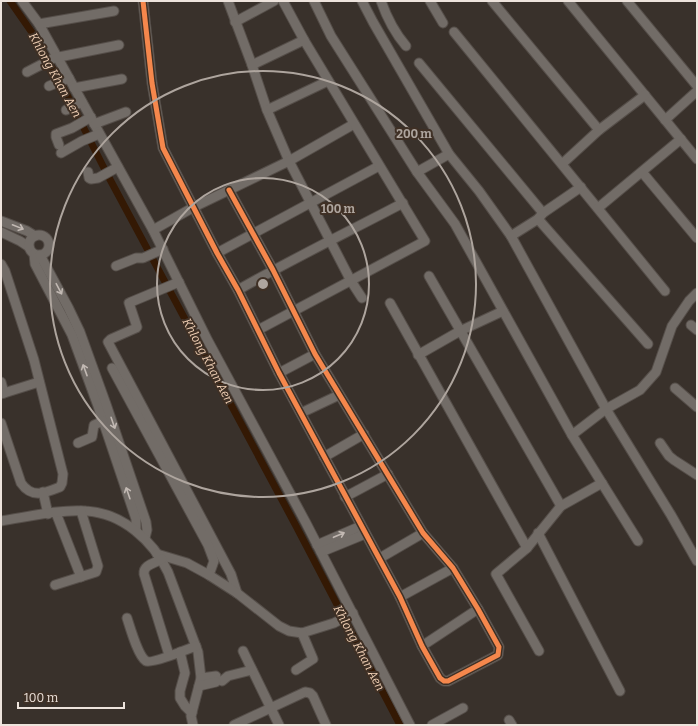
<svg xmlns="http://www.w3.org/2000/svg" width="698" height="726" font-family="Bitter,serif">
  <rect width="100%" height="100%" fill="#39312b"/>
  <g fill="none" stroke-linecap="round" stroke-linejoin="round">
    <polyline stroke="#341904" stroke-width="7" points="10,1 33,34 64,89 106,172 296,526 400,725"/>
    <g stroke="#554e49" stroke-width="11">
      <g id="minor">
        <polyline points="22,1 39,24 153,230 207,339 306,523 410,725"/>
        <polyline points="143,1 152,83 163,148 217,253 238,290 279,373 400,597 422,646 440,678 444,681 448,681 498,655 499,647 478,609 453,568 423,533 315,354 273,270 229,190"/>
        <polyline points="228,1 252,65 267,110 289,161 351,281 362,298"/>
        <polyline points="314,1 331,36 417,172 455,224 572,435 638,541"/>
        <polyline points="362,1 373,22 449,154 479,191 511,236 606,409 671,515 697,561"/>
        <path d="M 381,1 C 387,18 394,32 406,46"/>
        <polyline points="430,1 443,23"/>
        <polyline points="492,1 599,130"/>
        <polyline points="568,1 697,159"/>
        <polyline points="627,1 697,86"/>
        <polyline points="235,22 274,1"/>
        <polyline points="39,24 114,11"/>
        <polyline points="454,32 665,291"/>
        <polyline points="419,63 543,213"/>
        <polyline points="252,65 304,40"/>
        <polyline points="27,72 54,58 119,45"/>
        <polyline points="49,86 69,78"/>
        <polyline points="74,88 122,79"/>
        <polyline points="66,110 82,102"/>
        <polyline points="267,110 328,81"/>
        <polyline points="665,120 697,91"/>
        <polyline points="94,124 126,112"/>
        <polyline points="59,145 56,137 56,134 72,128 91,117"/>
        <polyline points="61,153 82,141 99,134"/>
        <polyline points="562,164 599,130 645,95"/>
        <polyline points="88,172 89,178 91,179 98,178 118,167"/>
        <polyline points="417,172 449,154"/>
        <polyline points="642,172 697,238"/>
        <polyline points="598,208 681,139"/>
        <polyline points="538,219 648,344"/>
        <polyline points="1,221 27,231 35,236"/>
        <polyline points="153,230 194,207 289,161 354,124"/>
        <polyline points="1,232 20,241 29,247"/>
        <circle cx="39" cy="245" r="10"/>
        <polyline points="511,236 538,219 543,213 581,187"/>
        <polyline points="217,253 379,166"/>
        <polyline points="34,254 35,264 72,335 98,406 136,519 136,530"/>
        <polyline points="40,255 68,307 80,332 106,404 146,522 147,530 145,538"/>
        <path d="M 1,264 L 5,271 L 34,360 L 63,474 L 62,483 L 60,487 C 45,493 32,499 21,483 L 1,423"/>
        <polyline points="116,266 136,258 143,258 163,249"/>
        <polyline points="429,276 561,506"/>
        <polyline points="179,282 131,302 129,303 137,327 136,328 111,339 108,342 231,574 237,593"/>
        <path d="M 238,290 C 292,259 348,232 403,203"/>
        <polyline points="390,303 527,548"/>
        <polyline points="691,325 697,330"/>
        <polyline points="258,330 425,241 304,40 283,1"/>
        <polyline points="418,355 460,331 503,311"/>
        <polyline points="112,368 208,545 214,561 209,575"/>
        <polyline points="279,373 315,354"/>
        <polyline points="1,382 4,393 1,394"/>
        <polyline points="675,388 697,407"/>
        <polyline points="4,393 39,382"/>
        <polyline points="301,413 339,395"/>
        <polyline points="572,435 606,409 640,390 656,372 672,326 689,301 697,293"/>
        <polyline points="78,443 92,437 94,425 103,421"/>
        <polyline points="660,443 669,456 674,460 697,475"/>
        <polyline points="324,457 364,434"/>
        <polyline points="43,492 48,514"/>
        <polyline points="345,497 388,474"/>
        <polyline points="56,513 81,577"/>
        <path d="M 1,521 C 27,517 60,509 86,511 C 123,513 153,541 168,572 L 198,652 L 201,678 L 191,716 L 193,725"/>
        <polyline points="538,533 620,691"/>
        <polyline points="317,545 361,526"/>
        <polyline points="321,552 365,534"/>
        <polyline points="157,554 187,563 209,575 237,593 279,626 289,631 302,633 334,623 353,613"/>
        <polyline points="380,558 423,533"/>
        <path d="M 162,559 C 155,563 143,565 144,574 L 169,655"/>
        <polyline points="55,585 96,572 98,566 81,511"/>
        <polyline points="400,597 453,568"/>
        <path d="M 127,618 C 130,627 138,656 146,661 C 151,664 188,649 196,646"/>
        <polyline points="422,646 478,609"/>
        <polyline points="243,651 279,725"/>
        <polyline points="539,651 496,574 527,548 561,506 602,483"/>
        <polyline points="180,652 185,673 180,691 180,698 185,706 192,713"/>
        <polyline points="296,670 313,659 302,633"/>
        <polyline points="201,678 216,676"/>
        <polyline points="222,681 228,676 252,670"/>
        <polyline points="199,686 216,682"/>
        <polyline points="509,720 512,725"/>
        <polyline points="234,725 305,692 310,693 313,696 326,725"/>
        <polyline points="432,725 463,708"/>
      </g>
    </g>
    <use href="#minor" stroke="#726c67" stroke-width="9"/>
    <g stroke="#3f3025" stroke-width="8">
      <polyline id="cycleway" points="143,1 152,83 163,148 217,253 238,290 279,373 400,597 422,646 440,678 444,681 448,681 498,655 499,647 478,609 453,568 423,533 315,354 273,270 229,190"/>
    </g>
    <use href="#cycleway" stroke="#f5874c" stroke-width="5"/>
  </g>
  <defs><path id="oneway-shaft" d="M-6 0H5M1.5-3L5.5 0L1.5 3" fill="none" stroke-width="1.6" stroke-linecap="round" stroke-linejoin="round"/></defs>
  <g stroke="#c2b9b3">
    <use href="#oneway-shaft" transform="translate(18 227) rotate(22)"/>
    <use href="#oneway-shaft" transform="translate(59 289) rotate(62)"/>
    <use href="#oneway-shaft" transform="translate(85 370) rotate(-110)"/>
    <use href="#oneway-shaft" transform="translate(113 423) rotate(71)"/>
    <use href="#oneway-shaft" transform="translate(128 493) rotate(-109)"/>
    <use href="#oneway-shaft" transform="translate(339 535) rotate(-23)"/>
  </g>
  <g fill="none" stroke="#aea59e" stroke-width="2">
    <circle cx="263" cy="284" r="106"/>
    <circle cx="263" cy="284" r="213"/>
  </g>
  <g text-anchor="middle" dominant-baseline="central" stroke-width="4" stroke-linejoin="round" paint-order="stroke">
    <g font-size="12" font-style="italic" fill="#f3d2b7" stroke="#3f3025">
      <text transform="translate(55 75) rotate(61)">Khlong Khan Aen</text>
      <text transform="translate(208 361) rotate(62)">Khlong Khan Aen</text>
      <text transform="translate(359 648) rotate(62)">Khlong Khan Aen</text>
    </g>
  </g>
  <circle cx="263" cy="284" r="6" fill="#aea59e" stroke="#3f3025" stroke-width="2"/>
  <g font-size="12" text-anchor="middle" font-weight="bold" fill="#aea59e" stroke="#3f3025" stroke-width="4" stroke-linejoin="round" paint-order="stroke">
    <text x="414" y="138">200 m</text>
    <text x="338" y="213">100 m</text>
  </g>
  <rect width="698" height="726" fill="none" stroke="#ede3dc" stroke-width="4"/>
  <path d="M18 702v6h106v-6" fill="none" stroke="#ede3dc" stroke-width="2"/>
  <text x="24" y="702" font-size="12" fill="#ede3dc" stroke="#3f3025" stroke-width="3" paint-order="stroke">100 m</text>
</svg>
